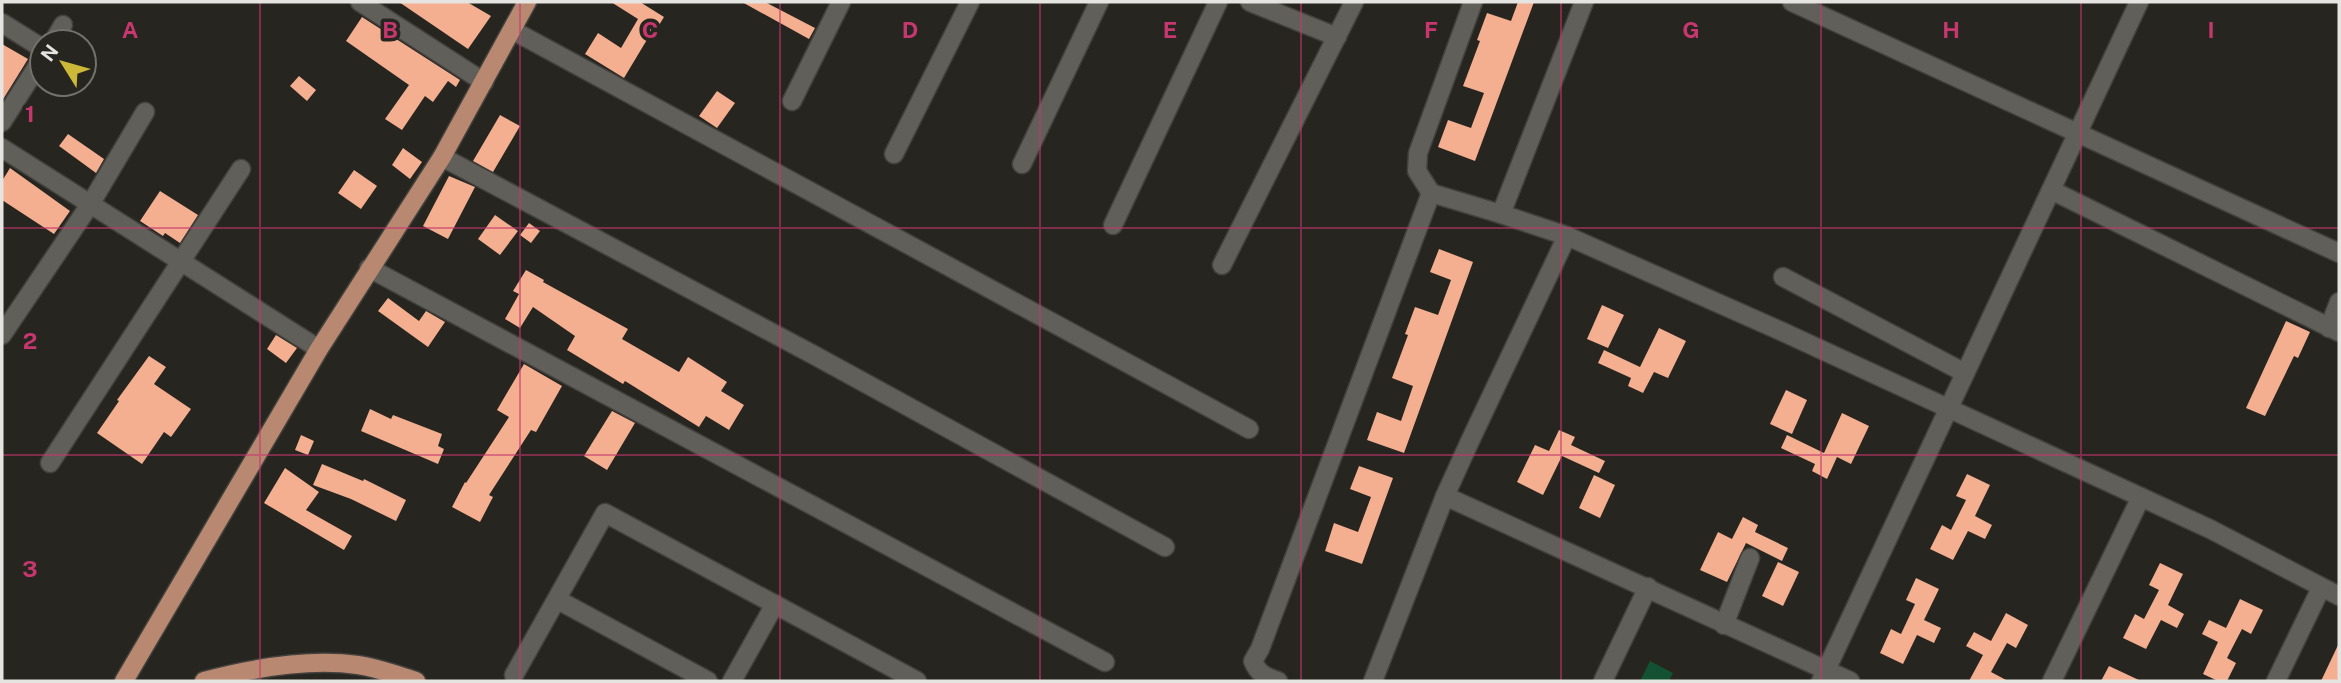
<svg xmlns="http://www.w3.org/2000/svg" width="2341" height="683" font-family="'Public Sans',sans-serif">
  <rect width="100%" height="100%" fill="#26251f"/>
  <polygon fill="#145132" points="1650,661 1673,673 1669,681 1640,681"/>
  <g fill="#f4ae90">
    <polygon points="399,2 467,2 491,16 468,49"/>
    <polygon points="611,2 640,2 664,17 656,30 654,28 624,78 585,54 598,33 621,48 638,19"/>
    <polygon points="742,2 765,2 815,28 809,39"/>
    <polygon points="1518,2 1534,2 1475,161 1438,147 1448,120 1471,128 1484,93 1463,86 1480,41 1477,40 1487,13 1511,21"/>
    <polygon points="362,17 460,80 456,87 448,81 433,102 425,96 402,130 385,119 409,85 346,41"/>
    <polygon points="2,44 28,59 2,101"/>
    <polygon points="299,76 316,90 307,101 290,86"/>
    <polygon points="717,91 735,103 717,128 699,116"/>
    <polygon points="500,115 520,126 493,172 473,161"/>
    <polygon points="68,134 104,159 96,173 59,146"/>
    <polygon points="403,148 422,162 410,179 392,165"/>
    <polygon points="10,168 70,211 54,234 2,200 2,181"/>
    <polygon points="354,170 377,186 361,209 338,193"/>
    <polygon points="449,176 475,187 448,239 423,226"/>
    <polygon points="160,191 198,215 180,243 165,233 163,236 140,221"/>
    <polygon points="495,215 518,231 500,255 478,239"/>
    <polygon points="529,223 540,231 531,243 520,235"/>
    <polygon points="1439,249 1473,262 1404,453 1367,440 1377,412 1401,421 1413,386 1392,378 1408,335 1405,334 1415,307 1438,315 1451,280 1430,272"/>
    <polygon points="526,270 544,280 543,282 628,329 622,339 679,372 688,357 727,382 721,391 744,405 729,430 706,416 699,427 625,381 623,384 567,350 575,336 533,307 520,328 505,319 519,294 513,291"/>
    <polygon points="388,298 419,321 426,311 445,322 428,347 378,311"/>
    <polygon points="1602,305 1624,315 1608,348 1587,339"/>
    <polygon points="2286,321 2310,332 2298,358 2294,356 2265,416 2246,408"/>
    <polygon points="1659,328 1686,341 1668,378 1654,372 1643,393 1628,386 1631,378 1598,363 1604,350 1640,367"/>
    <polygon points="276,335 297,348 286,363 267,349"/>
    <polygon points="149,356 166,367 154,384 191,409 171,437 164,432 142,464 97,433 119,401 117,400"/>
    <polygon points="524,364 562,386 536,432 531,430 489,495 493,497 480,522 452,507 465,482 466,483 509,417 497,410"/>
    <polygon points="1786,390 1807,400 1792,434 1770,424"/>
    <polygon points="370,409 391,419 393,415 442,434 438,446 444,449 438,464 361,431"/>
    <polygon points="612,411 635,423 607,470 584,456"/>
    <polygon points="1842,413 1869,426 1851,464 1837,457 1827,479 1812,471 1815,464 1781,448 1787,435 1824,453"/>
    <polygon points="1559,430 1575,437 1571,445 1605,461 1599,473 1562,456 1543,495 1517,482 1535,445 1549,451"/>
    <polygon points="301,435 314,441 308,455 295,450"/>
    <polygon points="322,464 363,481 364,479 406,500 396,521 351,499 313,485"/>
    <polygon points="1359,466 1393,478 1362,564 1325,551 1334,523 1358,532 1371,497 1350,489"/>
    <polygon points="285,468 319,492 306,510 352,536 344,550 264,503"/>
    <polygon points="1967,474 1990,485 1975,516 1992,525 1985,539 1968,531 1953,560 1930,549 1942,525 1951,530 1966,500 1956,496"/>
    <polygon points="1594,475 1615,485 1600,518 1579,508"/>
    <polygon points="1743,517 1758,525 1755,532 1788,548 1782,561 1746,543 1727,582 1700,570 1718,532 1732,539"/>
    <polygon points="1778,562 1799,572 1783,606 1762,596"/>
    <polygon points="2160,563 2183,574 2168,605 2184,614 2177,628 2161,620 2146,649 2123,638 2135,614 2144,619 2159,590 2149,585"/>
    <polygon points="1916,578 1939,589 1924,620 1941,628 1934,643 1917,635 1903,664 1880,653 1891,629 1901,634 1915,604 1906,600"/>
    <polygon points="2240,599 2263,610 2251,634 2242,629 2227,658 2236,663 2227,681 2218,681 2203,674 2218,642 2202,634 2209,620 2226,628"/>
    <polygon points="2006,613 2028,625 2016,648 2007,643 1991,672 2008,681 1969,681 1983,655 1966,646 1974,632 1991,641"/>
    <polygon points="2339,643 2339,676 2337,681 2321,681"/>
    <polygon points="2109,666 2141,681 2101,681"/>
  </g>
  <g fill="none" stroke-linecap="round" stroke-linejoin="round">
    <g stroke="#42413d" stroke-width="21">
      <g id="minor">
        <polyline points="360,2 484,82"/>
        <polyline points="1250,2 1337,37"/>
        <polyline points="1792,2 2339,253"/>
        <polyline points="2,23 42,48"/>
        <polyline points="512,30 1249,429"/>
        <polyline points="53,42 63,25"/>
        <polyline points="792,101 841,2"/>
        <polyline points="2,122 42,59"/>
        <polyline points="2,148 319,349"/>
        <polyline points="894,154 970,2"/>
        <polyline points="442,157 812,354 1165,547"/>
        <polyline points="1022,164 1099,2"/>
        <polyline points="2051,190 2339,332"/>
        <polyline points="1431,193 1417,171 1418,153 1473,2"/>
        <polyline points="1501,214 1567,236 1783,332 2210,529 2339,596"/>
        <polyline points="1113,225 1218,2"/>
        <polyline points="1222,265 1354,2"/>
        <polyline points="369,268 1105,662"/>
        <polyline points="1783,277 1965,373"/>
        <polyline points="2329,328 2339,302"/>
        <polyline points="2,335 91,203 145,112"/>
        <polyline points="50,463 241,169"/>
        <polyline points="1445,496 1850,681"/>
        <polyline points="558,600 708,681"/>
        <polyline points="1724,625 1750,558"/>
        <polyline points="514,675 605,513 917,681"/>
        <polyline points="732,681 775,604"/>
        <path d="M 1278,681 C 1266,677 1258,674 1253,661 L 1260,649 L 1431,193 L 1501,214 L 1584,2"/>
        <polyline points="1373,681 1445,496 1470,441 1567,236"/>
        <polyline points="1603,681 1648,587"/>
        <polyline points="1821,681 2139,2"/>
        <polyline points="2052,681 2141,497"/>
        <polyline points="2276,681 2321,588"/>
      </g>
    </g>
    <g stroke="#42413d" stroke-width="21">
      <g id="major">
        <polyline points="124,681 319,349 442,157 527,2"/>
        <path d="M 204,681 C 253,668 308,658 358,665 C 378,668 397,675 416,681"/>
      </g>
    </g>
    <use href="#minor" stroke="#605f59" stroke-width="18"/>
    <use href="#major" stroke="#b88871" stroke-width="18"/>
  </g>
  <path fill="none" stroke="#c7376f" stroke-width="2" stroke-opacity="0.55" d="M 260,2 L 260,681M 520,2 L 520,681M 780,2 L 780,681M 1040,2 L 1040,681M 1301,2 L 1301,681M 1561,2 L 1561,681M 1821,2 L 1821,681M 2081,2 L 2081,681M 2,228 L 2339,228M 2,455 L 2339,455"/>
  <g font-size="23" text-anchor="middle" font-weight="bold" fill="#c7376f" stroke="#26251f" stroke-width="7" stroke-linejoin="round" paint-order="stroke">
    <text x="130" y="38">A</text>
    <text x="390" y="38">B</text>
    <text x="650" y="38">C</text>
    <text x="910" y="38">D</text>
    <text x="1170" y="38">E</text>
    <text x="1431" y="38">F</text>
    <text x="1691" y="38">G</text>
    <text x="1951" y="38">H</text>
    <text x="2211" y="38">I</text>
    <text x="30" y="122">1</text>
    <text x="30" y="349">2</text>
    <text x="30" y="577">3</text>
  </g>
  <rect width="2341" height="683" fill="none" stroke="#e5e4e0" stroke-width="7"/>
  <g transform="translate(63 63) rotate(307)"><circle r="33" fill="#26251f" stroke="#72716c" stroke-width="2"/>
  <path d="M0-5L12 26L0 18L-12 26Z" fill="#ceb837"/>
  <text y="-10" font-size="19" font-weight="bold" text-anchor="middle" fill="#e5e4e0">N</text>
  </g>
</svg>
